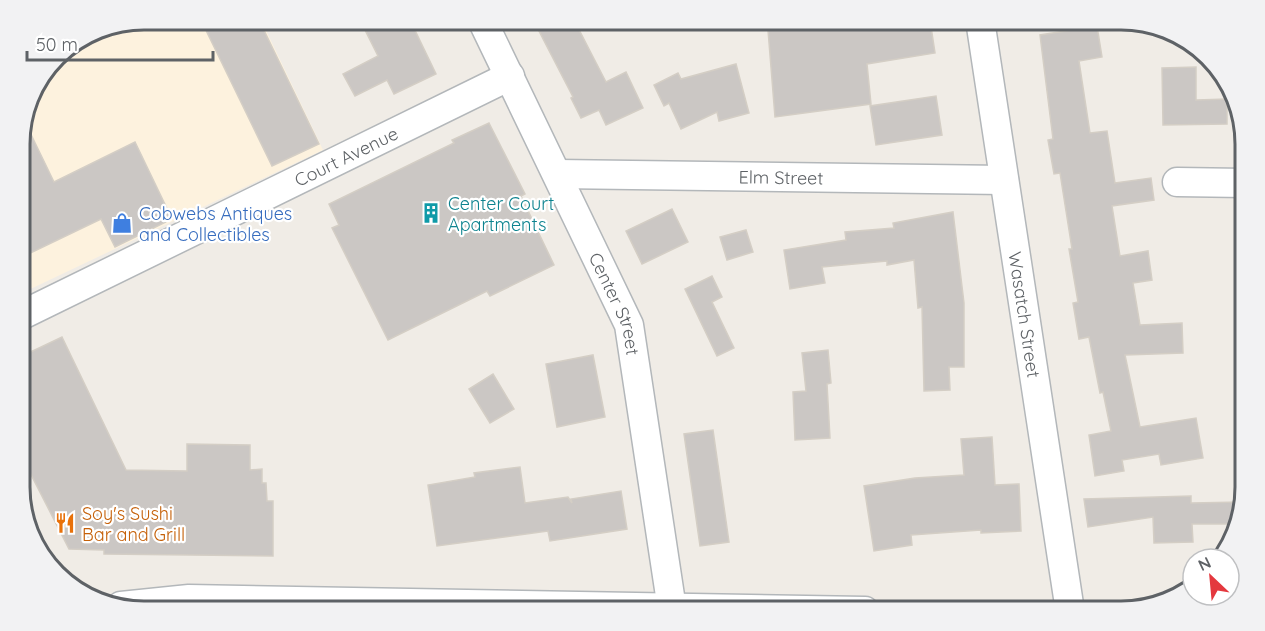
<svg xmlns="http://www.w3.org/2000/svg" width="1265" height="631" font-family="Quicksand,sans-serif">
  <rect width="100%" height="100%" fill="#f0ece6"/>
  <polygon fill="#fdf2de" points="144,20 261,20 323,150 20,294 20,136 32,89 62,51 97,29"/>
  <g fill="#cbc7c4" stroke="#d4cec5" stroke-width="1.5">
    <polygon points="201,20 259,20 319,144 272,166"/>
    <polygon points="360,20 410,20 436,74 394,94 387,80 355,96 343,74 378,56"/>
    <polygon points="559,20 574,20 606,82 626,72 643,108 606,125 599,110 581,118 571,98 573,97 538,29"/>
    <polygon points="847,20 871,20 872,27 930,20 935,53 867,64 871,104 775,117 768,30 826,25 825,23"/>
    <polygon points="1097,26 1102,57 1079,61 1090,133 1107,131 1115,183 1151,178 1154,200 1112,206 1120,256 1148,251 1152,280 1133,283 1140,325 1182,323 1183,353 1125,355 1140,427 1196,418 1203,458 1161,465 1159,454 1122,460 1124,471 1095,476 1089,435 1111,431 1103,392 1100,393 1089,337 1079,339 1073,303 1078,302 1069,249 1072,249 1060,173 1054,174 1048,140 1053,139 1040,35"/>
    <polygon points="736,64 749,113 719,121 717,112 681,129 669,103 664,106 654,85 678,73 681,79"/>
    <polygon points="1196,67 1196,100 1227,99 1227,124 1163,125 1162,68"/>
    <polygon points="936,96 942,135 876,145 870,106"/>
    <polygon points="24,120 54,182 135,142 172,219 115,247 101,219 20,258 20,136"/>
    <polygon points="489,123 525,194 521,196 554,265 490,296 487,291 388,340 332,228 339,225 329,204 454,143 452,140"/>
    <polygon points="672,209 688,242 642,264 626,231"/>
    <polygon points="953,212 964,303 964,367 949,367 950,390 924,391 922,307 918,308 914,260 887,265 887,261 822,267 825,283 790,289 784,250 846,240 845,232 894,228 893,223"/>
    <polygon points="746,230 753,252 727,260 720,237"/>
    <polygon points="712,276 722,297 712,302 734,348 717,356 685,289"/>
    <polygon points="62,337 126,470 187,471 187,444 250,445 250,470 262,469 262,483 266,483 267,501 273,501 273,556 104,554 104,550 69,549 21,455 20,357"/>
    <polygon points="828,350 831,383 827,384 830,438 795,440 793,392 806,391 802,353"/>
    <polygon points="593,355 605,417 557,427 546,364"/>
    <polygon points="493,374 514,409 490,423 469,389"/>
    <polygon points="713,430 729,542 700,546 684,434"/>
    <polygon points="992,437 995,485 1019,484 1021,531 981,533 981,530 911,535 912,545 874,551 864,486 915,478 964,475 961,439"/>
    <polygon points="520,467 525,503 568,497 572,503 571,499 621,491 627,529 550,541 548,531 437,546 428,485 475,477 474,473"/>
    <polygon points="1191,496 1191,503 1242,502 1237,524 1192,524 1193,542 1154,543 1153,517 1088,527 1084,499"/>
  </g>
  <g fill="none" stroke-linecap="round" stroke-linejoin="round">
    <g stroke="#b3b7ba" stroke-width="31">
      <g id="minor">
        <path id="s1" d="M 482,20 L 629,325 L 672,609"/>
        <path id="s2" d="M 980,20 L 1070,611"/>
        <path id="s3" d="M 557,174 L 1004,180"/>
        <polyline points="1177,182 1245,183"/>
        <path id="s4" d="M 20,316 L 510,76"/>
        <polyline points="121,606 189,599 865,611"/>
      </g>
    </g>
    <use href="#minor" stroke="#fff" stroke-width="28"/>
  </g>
  <defs>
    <g id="building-bare" transform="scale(1.62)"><path d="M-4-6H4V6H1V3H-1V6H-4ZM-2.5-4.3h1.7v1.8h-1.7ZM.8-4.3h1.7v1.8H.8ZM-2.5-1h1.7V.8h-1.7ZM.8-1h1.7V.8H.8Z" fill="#0f9aa8" stroke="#fff" stroke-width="2.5" paint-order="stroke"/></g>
    <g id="shop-bare" transform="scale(1.62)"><path d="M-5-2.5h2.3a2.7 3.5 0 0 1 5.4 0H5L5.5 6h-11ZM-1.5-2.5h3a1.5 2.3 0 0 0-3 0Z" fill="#3f7fe0" stroke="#fff" stroke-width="2.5" paint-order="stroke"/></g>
    <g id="restaurant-bare" transform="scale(1.62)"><path d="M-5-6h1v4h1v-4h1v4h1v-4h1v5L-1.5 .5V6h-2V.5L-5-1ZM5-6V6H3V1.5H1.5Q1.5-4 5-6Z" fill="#e8710a" stroke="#fff" stroke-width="2.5" paint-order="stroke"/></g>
  </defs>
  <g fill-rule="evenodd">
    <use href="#building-bare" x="431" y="213"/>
    <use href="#shop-bare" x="122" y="223"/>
    <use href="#restaurant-bare" x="65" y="523"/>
  </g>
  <g text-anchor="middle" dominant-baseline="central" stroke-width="4.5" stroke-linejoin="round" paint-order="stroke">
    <g font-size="18" fill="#5e6266" stroke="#fff">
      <text stroke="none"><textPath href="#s4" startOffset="363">Court Avenue</textPath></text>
      <text stroke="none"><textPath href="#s3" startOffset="224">Elm Street</textPath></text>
      <text stroke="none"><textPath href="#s1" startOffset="314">Center Street</textPath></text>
      <text stroke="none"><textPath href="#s2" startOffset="298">Wasatch Street</textPath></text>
    </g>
    <g font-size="18" fill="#0d838f" stroke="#fff" text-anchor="start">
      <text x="448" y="203">Center Court<tspan x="448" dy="21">Apartments</tspan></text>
    </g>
    <g font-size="18" fill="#366cbe" stroke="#fff" text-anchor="start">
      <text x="139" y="213">Cobwebs Antiques<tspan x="139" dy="21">and Collectibles</tspan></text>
    </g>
    <g font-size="18" fill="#c56008" stroke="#fff" text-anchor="start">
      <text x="82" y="513">Soy's Sushi<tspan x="82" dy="21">Bar and Grill</tspan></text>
    </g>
  </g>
  <path d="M0 0H1265V631H0ZM144 30H1121A114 114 0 0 1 1235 144V487A114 114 0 0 1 1121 601H144A114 114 0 0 1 30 487V144A114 114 0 0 1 144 30Z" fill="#f2f2f3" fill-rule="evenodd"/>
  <path fill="none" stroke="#5e6266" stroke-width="3" d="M144 30H1121A114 114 0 0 1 1235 144V487A114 114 0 0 1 1121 601H144A114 114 0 0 1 30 487V144A114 114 0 0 1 144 30Z"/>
  <g transform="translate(1211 577) rotate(334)"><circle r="28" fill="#ffffff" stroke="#bfc0c2" stroke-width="1.5"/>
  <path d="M0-4.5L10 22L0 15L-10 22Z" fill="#e4383e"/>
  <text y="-9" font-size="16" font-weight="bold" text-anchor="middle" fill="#5e6266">N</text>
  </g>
  <path d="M27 51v9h186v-9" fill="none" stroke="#5e6266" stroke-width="3"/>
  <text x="36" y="51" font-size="18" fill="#5e6266" stroke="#ffffff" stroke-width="4.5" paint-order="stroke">50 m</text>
</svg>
